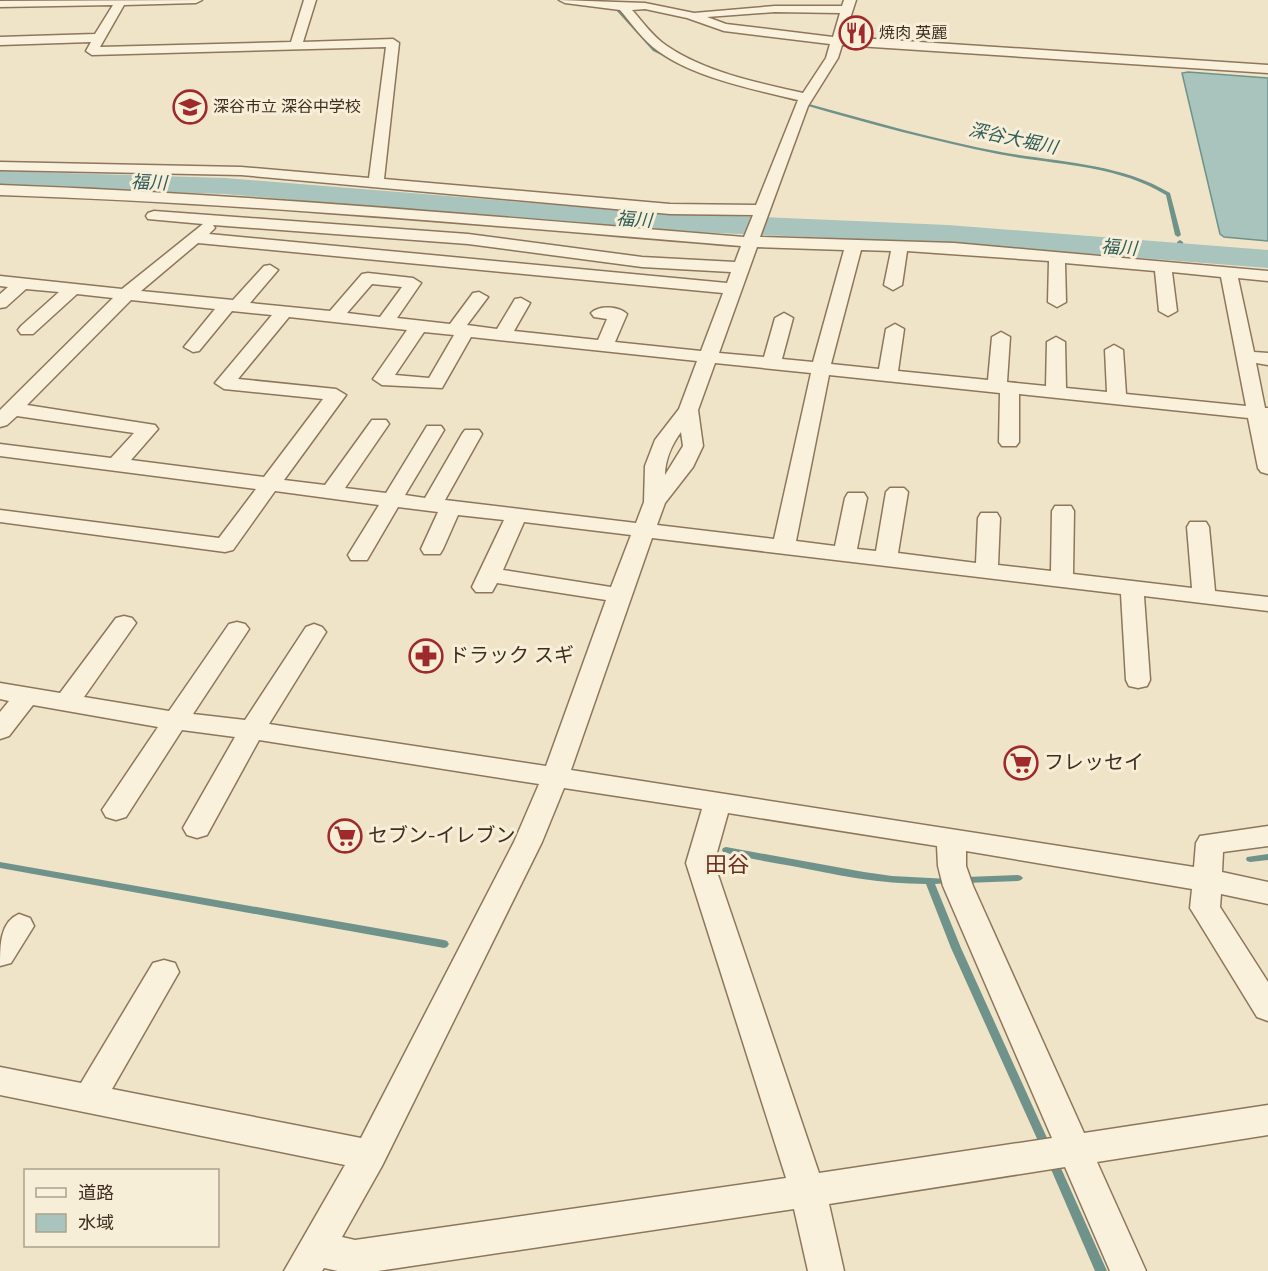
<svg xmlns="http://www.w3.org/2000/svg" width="1268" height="1271" font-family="Spectral,'Noto Sans JP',serif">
  <rect width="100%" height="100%" fill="#f0e4c8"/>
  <polygon fill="#a9c4bc" stroke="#6f938a" stroke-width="1.5" points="1188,72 1268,78 1268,241 1224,237 1220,234 1182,73"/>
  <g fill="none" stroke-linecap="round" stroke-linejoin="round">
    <g fill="#6f938a" fill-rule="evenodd">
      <polygon points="616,8 618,8 655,49 680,61 680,63 678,63 653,51 616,10"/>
      <polygon points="767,91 796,99 797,100 795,101 766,93 765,92"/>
      <path d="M 809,104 C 872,121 936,140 1001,152 C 1057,162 1120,163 1170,193 L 1181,235 L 1178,237 L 1175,235 L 1166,195 C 1116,164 1054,165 998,154 C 934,141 870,124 808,106 L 808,104 Z"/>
      <polygon points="1180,240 1183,242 1184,252 1181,254 1178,252 1177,242"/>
      <path d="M 726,847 L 864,872 L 892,876 L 949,879 L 951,881 L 949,883 L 935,884 L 961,948 L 1052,1149 L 1051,1152 L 1047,1154 L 1043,1152 L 951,948 L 926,884 C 881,884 836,875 792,866 C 769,862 745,858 723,852 L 722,850 L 723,848 Z"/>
      <polygon points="1268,854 1268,860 1250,862 1247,861 1246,859 1247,857"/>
      <polygon points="0,862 444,940 447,941 449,944 447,947 444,948 0,868"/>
      <polygon points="1018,875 1021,876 1023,878 1021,880 1018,881 966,883 963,882 961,880 963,878 966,877"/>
      <polygon points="1052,1155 1056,1157 1107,1271 1095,1271 1047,1160 1048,1157"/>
    </g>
    <polygon fill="#a9c4bc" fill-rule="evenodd" points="0,171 225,178 645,212 948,225 1268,250 1268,268 948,243 645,230 225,194 0,187"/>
    <g stroke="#8d765c" stroke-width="3">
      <g id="minor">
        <path d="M 202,0 L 196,3 L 124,5 L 100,47 L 291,42 L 304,0 L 316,0 L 303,42 L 393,39 L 399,43 L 384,179 L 670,204 L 756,205 L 798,100 C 755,90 693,77 658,51 C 643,40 632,24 620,10 L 565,3 L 559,0 L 645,3 L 694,13 L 775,6 L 842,6 L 844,0 L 856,0 L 844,37 L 1268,65 L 1268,73 L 842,45 L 838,58 L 808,106 L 760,237 L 954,243 L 1268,271 L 1268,281 L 1238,278 L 1254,352 L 1268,353 L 1268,365 L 1256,363 L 1265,408 L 1268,408 L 1268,474 L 1261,472 L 1258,468 L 1248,418 L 1019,394 L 1019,442 L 1016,446 L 1002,446 L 999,442 L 1000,393 L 829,375 L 796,541 L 835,546 L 845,498 L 848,493 L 864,493 L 867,498 L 857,549 L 876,551 L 886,492 L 890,488 L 904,488 L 908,492 L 898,553 L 976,563 L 978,518 L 981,513 L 997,513 L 1000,518 L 998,565 L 1051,571 L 1052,511 L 1055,506 L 1071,506 L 1074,511 L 1073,574 L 1192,588 L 1187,527 L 1190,522 L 1206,522 L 1209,527 L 1215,591 L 1268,597 L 1268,611 L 1144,596 L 1150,680 L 1147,686 L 1138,688 L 1129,686 L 1126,680 L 1121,594 L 652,538 L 571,770 L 1194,867 L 1196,843 L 1200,836 L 1268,826 L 1268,846 L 1223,852 L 1222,872 L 1268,882 L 1268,904 L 1221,894 L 1220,907 L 1268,982 L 1268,1021 L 1257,1017 L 1195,916 L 1190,908 L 1192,889 L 966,851 L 966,866 L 973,886 L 1084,1133 L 1268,1105 L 1268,1135 L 1097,1162 L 1146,1271 L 1110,1271 L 1065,1167 L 829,1204 L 844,1271 L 808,1271 L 794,1209 L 378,1271 L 338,1271 L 324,1268 L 322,1271 L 284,1271 L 345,1165 L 0,1095 L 0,1067 L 81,1083 L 153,963 L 164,960 L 175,963 L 179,972 L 112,1089 L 361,1138 L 514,842 L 539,784 L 259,740 L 207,835 L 197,838 L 187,835 L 183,828 L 235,737 L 182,730 L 126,817 L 116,820 L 106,817 L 102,810 L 158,727 L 33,705 L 9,736 L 0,739 L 0,712 L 9,701 L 0,699 L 0,683 L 60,693 L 116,618 L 124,616 L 132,618 L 136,623 L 84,697 L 169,711 L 229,624 L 237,622 L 245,624 L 249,629 L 193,714 L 245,720 L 306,627 L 314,624 L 322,627 L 326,632 L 269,724 L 546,766 L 606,600 L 497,583 L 492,592 L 476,592 L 472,587 L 504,520 L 458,515 L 443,549 L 440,554 L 424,554 L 421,549 L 438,512 L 398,507 L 367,560 L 351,560 L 348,555 L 379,505 L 275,491 L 233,550 L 225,552 L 0,522 L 0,510 L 219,538 L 256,489 L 0,456 L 0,444 L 111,458 L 134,433 L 17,416 L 7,425 L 0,427 L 0,410 L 113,298 L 77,294 L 33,334 L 21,334 L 18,330 L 21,326 L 59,292 L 26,289 L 6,307 L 0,308 L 0,294 L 8,287 L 0,286 L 0,276 L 122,289 L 203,224 L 148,219 L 146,216 L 148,213 L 154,211 L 468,234 L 642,257 L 735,262 L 741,246 C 494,226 248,203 0,195 L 0,185 C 249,194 496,217 744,237 L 753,215 L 670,214 L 241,175 L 0,170 L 0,162 L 241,167 L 369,178 L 386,47 L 92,55 L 86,51 L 91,42 L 0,45 L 0,37 L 95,34 L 113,5 L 0,7 L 0,1 ZM 645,9 L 687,18 L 724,31 L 830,44 L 826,58 L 803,93 C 758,83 705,72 667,46 C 653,37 643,22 632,10 ZM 775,12 L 840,13 L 833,37 L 726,24 L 707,17 ZM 213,225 L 468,244 L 642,267 L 731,272 L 727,283 L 209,234 L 215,228 ZM 198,243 L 723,293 L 701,351 L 615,342 L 627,314 C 619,306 599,305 591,313 L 594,317 L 607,319 L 598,340 L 514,331 L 530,303 L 521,298 L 515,299 L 497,329 L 467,325 L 488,297 L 479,292 L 473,293 L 450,324 L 397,318 L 421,283 L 413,278 L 368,273 L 362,274 L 330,311 L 250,303 L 278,270 L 270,265 L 264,266 L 233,300 L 141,291 ZM 757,247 L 844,250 L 813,362 L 782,359 L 793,318 L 784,313 L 775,318 L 764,357 L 719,353 ZM 861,250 L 891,251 L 884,285 L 893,290 L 902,285 L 907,251 L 1049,261 L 1048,302 L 1057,307 L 1066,302 L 1065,263 L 1155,271 L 1159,311 L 1168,316 L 1177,311 L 1172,272 L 1221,277 L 1246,406 L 1126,394 L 1123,350 L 1114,345 L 1105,350 L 1107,392 L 1066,388 L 1065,342 L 1056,337 L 1047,342 L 1046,386 L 1007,382 L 1010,337 L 1001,332 L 992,337 L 988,380 L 898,371 L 904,329 L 895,324 L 886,329 L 879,369 L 831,364 ZM 372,284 L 402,287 L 380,317 L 347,313 ZM 131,300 L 215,309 L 184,347 L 193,352 L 199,351 L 232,311 L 272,315 L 215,383 L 224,389 L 323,399 L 264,477 L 131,460 L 158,429 L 155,425 L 27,405 ZM 289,317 L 407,330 L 373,379 L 382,385 L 442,388 L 471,337 L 697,361 L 679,409 L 655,440 L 645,466 L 644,502 L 636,523 L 445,500 L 482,434 L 479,430 L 465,430 L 462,434 L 425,498 L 405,495 L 444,430 L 441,426 L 427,426 L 386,493 L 345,488 L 389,424 L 386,420 L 372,420 L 325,485 L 284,480 L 346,395 L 336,389 L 238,379 ZM 424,332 L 454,335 L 429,378 L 395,375 ZM 715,363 L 811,373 L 774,539 L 657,525 L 665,503 L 693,467 L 703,446 L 698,410 ZM 681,432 L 683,446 L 665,475 C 665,460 672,444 681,432 ZM 524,522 L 631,535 L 611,587 L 503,570 ZM 564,788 L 702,809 L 686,863 L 786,1178 L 355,1240 L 342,1237 L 382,1166 L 542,842 ZM 728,813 L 937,846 L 938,866 L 943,886 L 1052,1138 L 819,1173 L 714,863 Z"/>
        <path d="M 19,914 L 30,918 L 34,926 L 11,963 L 0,966 C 0,945 0,922 19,914 Z"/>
      </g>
    </g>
    <use href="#minor" fill="#faf1dc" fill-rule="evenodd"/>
  </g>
  <defs>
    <g id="restaurant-ring" transform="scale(1.725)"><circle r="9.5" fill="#f7eed8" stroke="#9e2a2b" stroke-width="1.5"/><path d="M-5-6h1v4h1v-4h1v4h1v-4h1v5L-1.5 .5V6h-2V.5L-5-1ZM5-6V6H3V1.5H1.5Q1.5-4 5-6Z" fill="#9e2a2b"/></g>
    <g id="school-ring" transform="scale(1.725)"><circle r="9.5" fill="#f7eed8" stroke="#9e2a2b" stroke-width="1.5"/><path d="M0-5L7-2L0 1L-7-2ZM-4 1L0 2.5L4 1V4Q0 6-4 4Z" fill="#9e2a2b"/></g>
    <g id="pharmacy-ring" transform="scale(1.725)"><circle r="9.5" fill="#f7eed8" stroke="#9e2a2b" stroke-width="1.5"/><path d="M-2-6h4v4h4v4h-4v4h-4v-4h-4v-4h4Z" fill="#9e2a2b"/></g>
    <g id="supermarket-ring" transform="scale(1.725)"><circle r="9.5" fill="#f7eed8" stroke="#9e2a2b" stroke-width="1.5"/><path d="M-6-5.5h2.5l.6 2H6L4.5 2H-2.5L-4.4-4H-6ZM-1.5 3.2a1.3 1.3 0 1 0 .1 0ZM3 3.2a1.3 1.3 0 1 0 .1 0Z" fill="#9e2a2b"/></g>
  </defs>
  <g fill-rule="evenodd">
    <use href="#restaurant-ring" x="856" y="33"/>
    <use href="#school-ring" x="190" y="107"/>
    <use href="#pharmacy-ring" x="426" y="656"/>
    <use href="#supermarket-ring" x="1021" y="763"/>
    <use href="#supermarket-ring" x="345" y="836"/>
  </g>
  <g text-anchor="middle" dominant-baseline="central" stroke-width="6" stroke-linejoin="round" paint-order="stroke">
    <g font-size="16" fill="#3d2e20" stroke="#f7eed8" text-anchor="start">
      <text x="879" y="33">焼肉 英麗</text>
      <text x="213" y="107">深谷市立 深谷中学校</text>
    </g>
    <g font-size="18" font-style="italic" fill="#2f5d5a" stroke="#f7eed8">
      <text transform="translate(1013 139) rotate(12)">深谷大堀川</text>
      <text transform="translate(149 183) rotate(2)">福川</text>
      <text transform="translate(634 220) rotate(4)">福川</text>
      <text transform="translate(1119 248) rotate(4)">福川</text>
    </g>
    <g font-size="20" fill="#3d2e20" stroke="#f7eed8" text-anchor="start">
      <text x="449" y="656">ドラック スギ</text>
      <text x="1044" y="763">フレッセイ</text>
      <text x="368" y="836">セブン-イレブン</text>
    </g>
    <g font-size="22" fill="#6b2e1e" stroke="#f7eed8">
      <text x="727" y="865">田谷</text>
    </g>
  </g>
  <rect x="24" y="1169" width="195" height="78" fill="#f7eed8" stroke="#ada18e" stroke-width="1.5"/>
  <rect x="36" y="1188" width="30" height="9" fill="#faf1dc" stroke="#ada18e" stroke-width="1.5"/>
  <text x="78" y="1199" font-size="18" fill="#3d2e20">道路</text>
  <rect x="36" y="1214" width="30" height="18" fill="#a9c4bc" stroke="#ada18e" stroke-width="1.5"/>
  <text x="78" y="1229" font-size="18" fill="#3d2e20">水域</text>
</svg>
